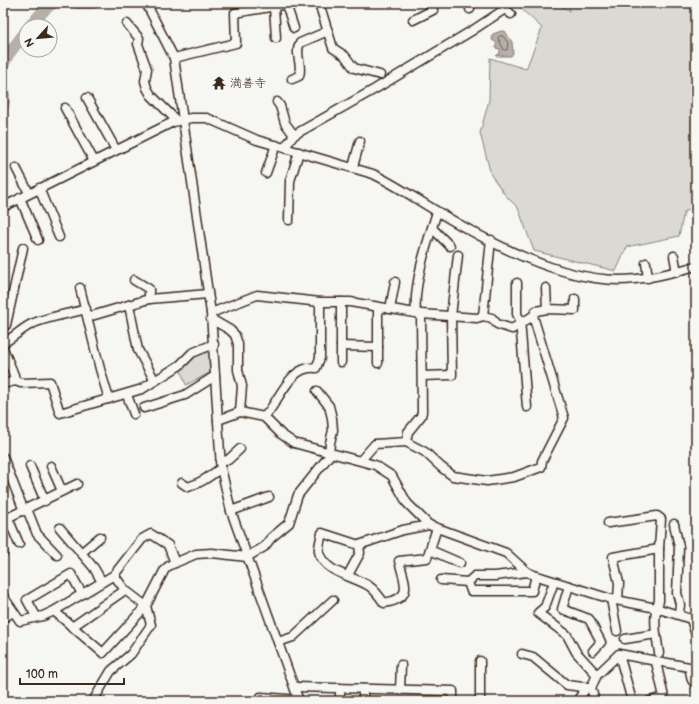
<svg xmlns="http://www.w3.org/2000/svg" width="699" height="704" font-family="'Balsamiq Sans','Klee One',sans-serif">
  <rect width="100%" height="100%" fill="#f6f6f2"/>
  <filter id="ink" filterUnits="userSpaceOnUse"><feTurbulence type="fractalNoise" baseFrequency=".025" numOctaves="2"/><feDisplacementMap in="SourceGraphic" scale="8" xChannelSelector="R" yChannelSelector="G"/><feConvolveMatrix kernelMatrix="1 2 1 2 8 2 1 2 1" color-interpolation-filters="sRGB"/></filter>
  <g filter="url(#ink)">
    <g fill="#dad9d3" stroke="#8a8278">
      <polygon points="502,3 557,3 570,11 568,3 696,3 696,207 684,212 679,236 627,247 616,271 534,251 518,208 506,196 491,175 480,133 489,100 490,58 526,69 542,28 516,4"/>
      <polygon points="210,348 211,372 186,385 180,368 193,354"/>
    </g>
    <polygon fill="#b6b0a9" stroke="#857a71" points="501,31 505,31 512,42 513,53 511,56 496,56 500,53 500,49 495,48 497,43 492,40 493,34"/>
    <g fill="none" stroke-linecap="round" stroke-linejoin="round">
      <polygon stroke="#6c6056" stroke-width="1" points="500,36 503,36 508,43 507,50 504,50 498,38"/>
      <g stroke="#b6b0a9" stroke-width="12">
        <polyline points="77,3 93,3"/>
        <polyline points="30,26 46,8 53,3"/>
        <polyline points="3,65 8,55 26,31"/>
        <polyline points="3,85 4,101 3,106"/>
      </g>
      <g stroke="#3b2a1e" stroke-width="11">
        <g id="minor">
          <polyline points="146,3 174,58 211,313 221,468 231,511 299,701"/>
          <polyline points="319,3 333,48 345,56 354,68 380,75"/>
          <polyline points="469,3 470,9"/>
          <polyline points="286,4 294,28"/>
          <polyline points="274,7 276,38"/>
          <polyline points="413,20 433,10 429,3"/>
          <polyline points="127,24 139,38 138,44 147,69 145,81 147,88 151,95 177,121"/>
          <polyline points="174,58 236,43 235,13 293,3"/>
          <path d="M 292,79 L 299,76 C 303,64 294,54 300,43 L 328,31"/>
          <polyline points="87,98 116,150"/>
          <polyline points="277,102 280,106 285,123 294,135"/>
          <polyline points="65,108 94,161"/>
          <polyline points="285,147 294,135 375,89 473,30 505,9 511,14"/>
          <polyline points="353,167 360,141"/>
          <polyline points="16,168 29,193"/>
          <polyline points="266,173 276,145"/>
          <polyline points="39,188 59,237"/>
          <polyline points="20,198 38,240"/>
          <path d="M 3,207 L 173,122 L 191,118 L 207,118 L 257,140 L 373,174 C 396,185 416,199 438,212 C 490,243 557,279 618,280 C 645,280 671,273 696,266"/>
          <polyline points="289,220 290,181 299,152"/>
          <polyline points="432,228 450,246"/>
          <polyline points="674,256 677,272"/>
          <polyline points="646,263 648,278"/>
          <polyline points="134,280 149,289 149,299"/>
          <polyline points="517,283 517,314 520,320 527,407"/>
          <polyline points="80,288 100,369 109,399"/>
          <polyline points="546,288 547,309"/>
          <polyline points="341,302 341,362"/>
          <polyline points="129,305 138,350 155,381"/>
          <polyline points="390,309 395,282"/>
          <polyline points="211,313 257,295 320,302 350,302 421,314 477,318 483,316 492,318 497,324 512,329 533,316 536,311 547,309 575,310 575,299"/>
          <path d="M 416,313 C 413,284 428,240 437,212"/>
          <polyline points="483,316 491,240"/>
          <polyline points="88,317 149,299 208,294"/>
          <polyline points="211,319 230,330 235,335 238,344 238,370 242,386 240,412"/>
          <polyline points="3,326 6,325 23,248"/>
          <path d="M 3,343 C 15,337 23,327 34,323 C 51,316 69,314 86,309"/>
          <polyline points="341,346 378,347"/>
          <polyline points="3,348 14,375 15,381 3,384"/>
          <polyline points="378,363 378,307"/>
          <polyline points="422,376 452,375 451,316 458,255"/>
          <polyline points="15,381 21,383 50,382 60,413 142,389 180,365 192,353 214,344"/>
          <polyline points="127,395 134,414"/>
          <polyline points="144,408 185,395 215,376"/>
          <path d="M 264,417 C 279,403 289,364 316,368 L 320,358 L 320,302"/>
          <polyline points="218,420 240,412 264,417 281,434 294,443 375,465 392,476 407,503 429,525 506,553 527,572 534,575 611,599 656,608 691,619 696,635"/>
          <polyline points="406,442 425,452 441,467 453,476 487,481 514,477 541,467 542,461 564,418 533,316"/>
          <polyline points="3,457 24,511"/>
          <polyline points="361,460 375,444 406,442 408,432 421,416 422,412 421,314"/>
          <polyline points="220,462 228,460 240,449"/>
          <polyline points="30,466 45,501"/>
          <polyline points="51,466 62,491"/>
          <path d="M 182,483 L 188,487 C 201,483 210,476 221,468"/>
          <polyline points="27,509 37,534 57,555"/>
          <polyline points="231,511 269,497"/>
          <polyline points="8,518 19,544"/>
          <polyline points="3,520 77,484"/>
          <polyline points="608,523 657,516 661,519 659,549 613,557 619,583 618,600"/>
          <polyline points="674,524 679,547 677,593 680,604 679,614"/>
          <path d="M 429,525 L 403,530 L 359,545 L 322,533 C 321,539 318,547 319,552 C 324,573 354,576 369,586 C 375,590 380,597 384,603 C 414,598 405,584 399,561 L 427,558 L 437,528"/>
          <polyline points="60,528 94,568 102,582"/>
          <polyline points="430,550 460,563"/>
          <polyline points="3,552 3,553"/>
          <polyline points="81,553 100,537"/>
          <polyline points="527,572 495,576 475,576 468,582 471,591 532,591 536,576"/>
          <polyline points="348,575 360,553 359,545"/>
          <polyline points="441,580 468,582"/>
          <polyline points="554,582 545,607 538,613 567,635 576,652 597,675"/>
          <polyline points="569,586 562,609 589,619 601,642 593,651"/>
          <polyline points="3,596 20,621 43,616 54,611 114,575 142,539 151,534 168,545 175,563"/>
          <polyline points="611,599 617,631"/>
          <polyline points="54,611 103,653 146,606 125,590 114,575"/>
          <polyline points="36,616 27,600 71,574 82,594"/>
          <polyline points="3,618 13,612"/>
          <polyline points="72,627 125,590"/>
          <polyline points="656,634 659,653"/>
          <path d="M 625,639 L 656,634 C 655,623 654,612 659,601 L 659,548"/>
          <polyline points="278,642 293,637 333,600"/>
          <polyline points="522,654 533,657 567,685 591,688 597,675 619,654 689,667 692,680 696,685"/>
          <polyline points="619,654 632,701"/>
          <polyline points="295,687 453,691 453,701"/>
          <polyline points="340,688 340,701"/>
          <polyline points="591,688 595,701"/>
          <polyline points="400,690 401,665"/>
          <polyline points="93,701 111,671 131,654 151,625 146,606 165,569 170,565 196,554 212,553 247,557 264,547 271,538 289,523 298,495 329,456 330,443 333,430 332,418 329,406 317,391"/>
          <polyline points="260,701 261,697 299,700"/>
          <polyline points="363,701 363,689"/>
          <polyline points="480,701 480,661"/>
          <polyline points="577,701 587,687"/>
          <polyline points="650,701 664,697 656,662"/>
        </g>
      </g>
      <use href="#minor" stroke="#f6f6f2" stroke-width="8"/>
    </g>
  </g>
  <defs>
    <g id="temple-bare" transform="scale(1.08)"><path d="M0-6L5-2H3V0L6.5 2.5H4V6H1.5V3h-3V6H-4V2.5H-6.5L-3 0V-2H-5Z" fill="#3b2a1e" stroke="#f6f6f2" stroke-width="2.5" paint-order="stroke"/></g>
  </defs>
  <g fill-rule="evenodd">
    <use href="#temple-bare" x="219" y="83"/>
  </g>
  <g text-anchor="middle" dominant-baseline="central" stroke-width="3" stroke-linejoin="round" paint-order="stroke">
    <g font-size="12" fill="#3b2a1e" stroke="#f6f6f2" text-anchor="start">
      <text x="230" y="83">満善寺</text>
    </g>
  </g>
  <rect width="699" height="704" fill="none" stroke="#f6f6f2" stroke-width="16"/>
  <rect x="8" y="8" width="683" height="688" fill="none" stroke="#3b2a1e" stroke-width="1.5" filter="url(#ink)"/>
  <g transform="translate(38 38) rotate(243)"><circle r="19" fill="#f6f6f2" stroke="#aba49d"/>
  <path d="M0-3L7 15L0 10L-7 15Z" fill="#3b2a1e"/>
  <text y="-6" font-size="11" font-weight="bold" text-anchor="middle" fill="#3b2a1e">N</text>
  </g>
  <path d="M20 678v6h104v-6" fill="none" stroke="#3b2a1e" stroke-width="2"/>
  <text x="26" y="678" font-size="12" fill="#3b2a1e" stroke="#f6f6f2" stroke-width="3" paint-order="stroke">100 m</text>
</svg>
